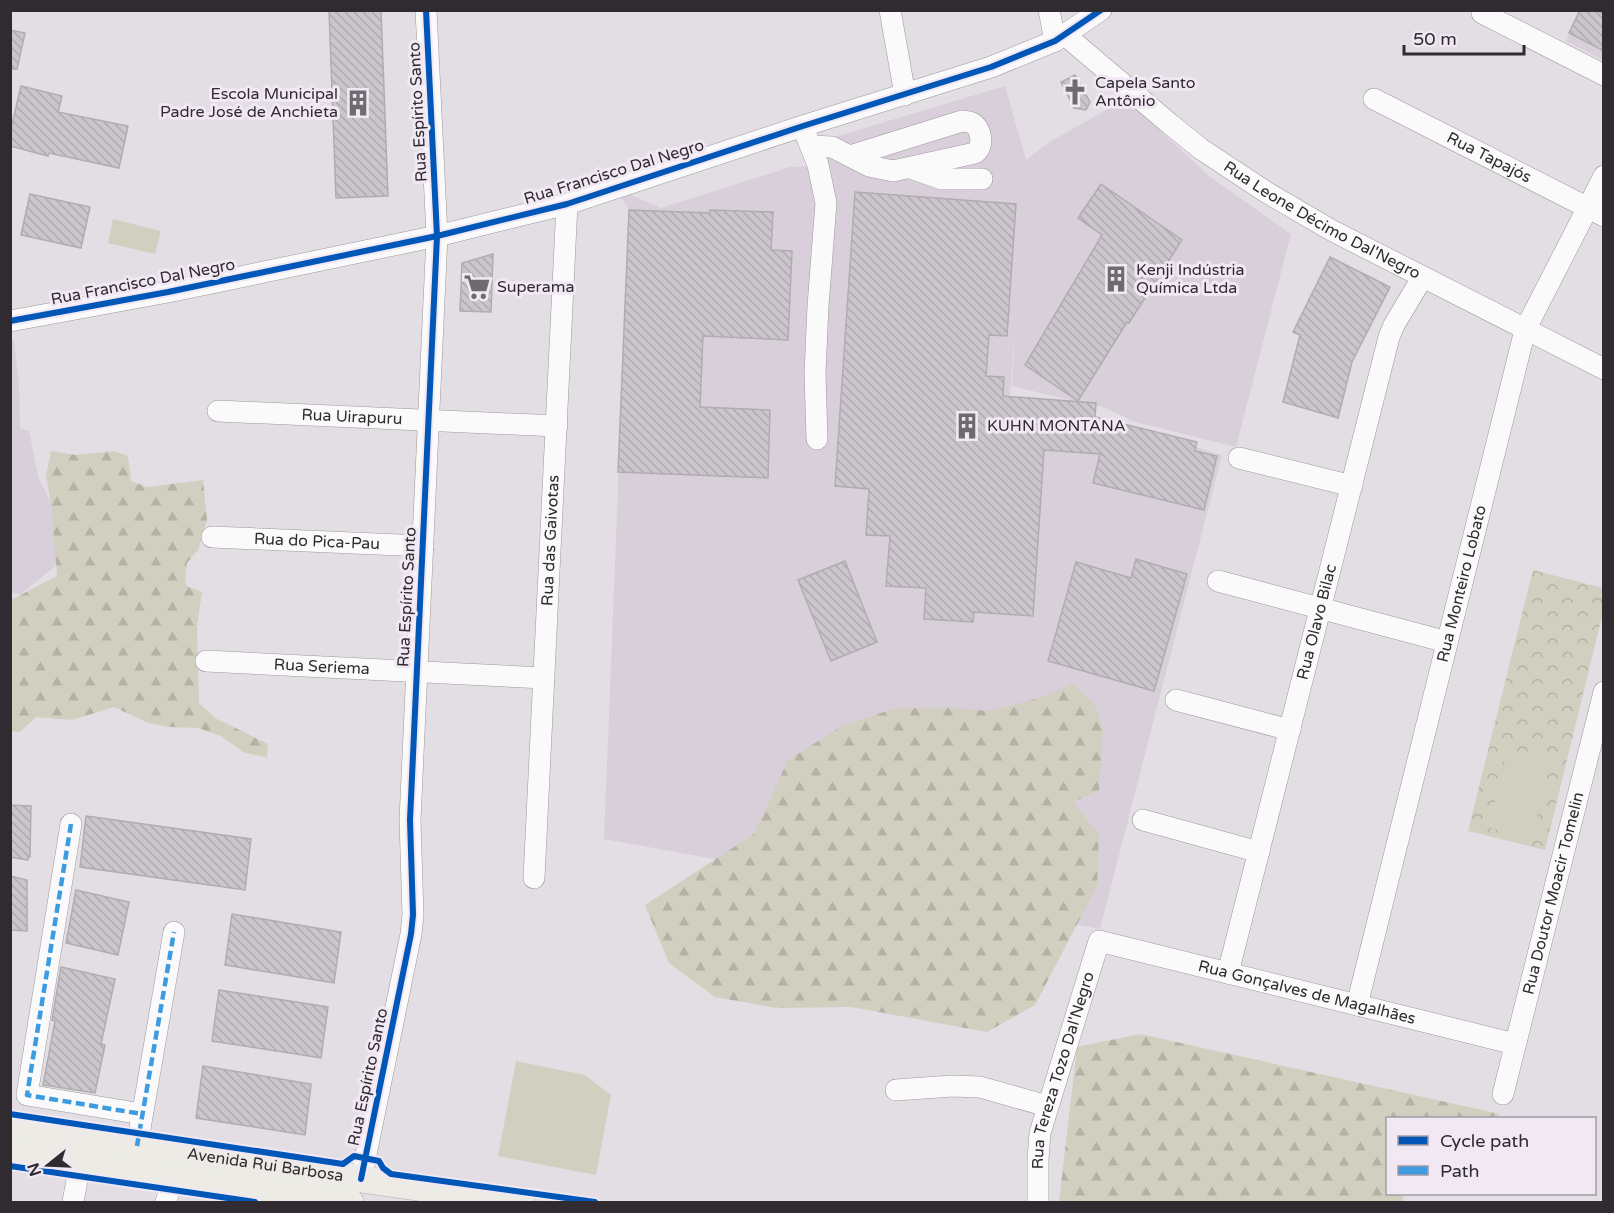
<svg xmlns="http://www.w3.org/2000/svg" width="1614" height="1213" font-family="'Varela Round',sans-serif">
  <defs>
    <pattern id="forest-firs" width="22" height="20" patternUnits="userSpaceOnUse" patternTransform="scale(1.5)"><rect width="22" height="20" fill="#d1cfc0"/><path d="M5 1l3.5 6h-7zM16 11l3.5 6h-7z" fill="#b4b2a5"/></pattern>
    <pattern id="park-crowns" width="20" height="18" patternUnits="userSpaceOnUse" patternTransform="scale(1.5)"><rect width="20" height="18" fill="#d1cfc0"/><path d="M2 6a3 3 0 1 1 6 0M12 15a3 3 0 1 1 6 0" fill="none" stroke="#b4b2a5"/></pattern>
    <pattern id="building-back-hatch" width="6" height="6" patternUnits="userSpaceOnUse" patternTransform="scale(1.5)"><rect width="6" height="6" fill="#cac6cb"/><path d="M-1 5l2 2M0 0l6 6M5-1l2 2" fill="none" stroke="#aeaaaf"/></pattern>
  </defs>
  <rect width="100%" height="100%" fill="#e3dee4"/>
  <g fill="#d9cfdb" fill-rule="evenodd">
    <polygon points="1580,11 1603,11 1603,60 1566,41"/>
    <path d="M 1005,86 L 1026,160 L 1051,141 L 1126,99 L 1209,176 L 1291,234 L 1236,447 L 1135,422 L 1105,408 L 1095,405 L 1093,451 L 1108,421 L 1222,455 L 1100,929 L 604,839 L 629,210 L 616,188 L 661,208 L 790,167 L 828,165 L 825,140 ZM 1015,328 L 1012,386 L 1087,404 L 1010,397 Z"/>
    <polygon points="10,341 14,341 19,384 20,428 29,431 39,479 57,514 60,562 21,594 10,593"/>
  </g>
  <g fill="url(#forest-firs)">
    <polygon points="51,451 76,455 114,451 128,456 131,481 147,487 203,480 207,520 198,550 187,563 185,580 187,586 202,592 197,627 199,703 215,718 268,744 267,757 245,753 221,736 198,728 170,727 148,723 114,707 72,720 36,717 20,732 11,731 11,600 57,576 51,504 46,475"/>
    <polygon points="1072,684 1095,704 1103,729 1099,790 1073,802 1099,834 1097,886 1035,1005 987,1032 851,1007 776,1008 715,997 669,963 645,905 754,834 788,760 842,726 893,709 944,707 989,711 1039,698"/>
    <polygon points="1140,1034 1500,1114 1494,1118 1388,1118 1388,1194 1403,1194 1403,1202 1059,1202 1077,1047"/>
  </g>
  <polygon fill="url(#park-crowns)" points="1533,570 1603,588 1603,612 1545,850 1468,831"/>
  <g fill="#d1cfc0">
    <polygon points="113,219 161,231 155,254 108,243"/>
    <polygon points="1507,750 1550,759 1532,838 1489,828"/>
    <polygon points="516,1061 585,1075 611,1095 596,1175 498,1156"/>
  </g>
  <g fill="url(#building-back-hatch)" stroke="#b0acb1" stroke-width="1.5">
    <polygon points="329,10 381,10 388,196 336,198"/>
    <polygon points="1580,10 1596,10 1604,14 1604,51 1569,33"/>
    <polygon points="10,30 25,33 17,69 10,69"/>
    <polygon points="1075,75 1090,102 1086,110 1074,108 1061,82"/>
    <polygon points="21,86 62,96 58,112 128,126 119,168 49,153 48,156 10,146 10,133"/>
    <polygon points="1101,184 1182,240 1129,323 1127,322 1078,401 1025,365 1102,235 1078,218"/>
    <polygon points="855,192 1016,204 1007,336 989,335 986,376 1004,377 1003,396 1096,403 1095,417 1197,442 1195,451 1217,456 1204,510 1093,483 1100,454 1044,450 1033,616 974,612 973,622 924,619 926,588 886,586 890,536 866,535 869,489 835,486"/>
    <polygon points="30,194 90,207 81,248 21,235"/>
    <polygon points="629,210 710,213 710,210 773,212 771,250 792,251 788,340 703,336 700,407 770,410 768,478 618,472"/>
    <polygon points="493,254 491,312 460,311 462,263"/>
    <polygon points="1330,257 1390,287 1352,362 1338,418 1283,402 1300,335 1293,332"/>
    <polygon points="1136,559 1187,574 1154,691 1048,661 1076,562 1131,578"/>
    <polygon points="845,561 877,642 831,661 798,580"/>
    <polygon points="10,805 31,806 30,857 28,857 28,860 10,857"/>
    <polygon points="86,816 251,839 245,890 80,867"/>
    <polygon points="10,876 27,880 27,931 10,930"/>
    <polygon points="76,890 129,902 118,955 66,943"/>
    <polygon points="232,914 341,932 334,983 225,965"/>
    <polygon points="61,967 115,979 101,1044 105,1045 95,1093 43,1085 55,1021 52,1020"/>
    <polygon points="219,990 328,1007 321,1058 212,1041"/>
    <polygon points="203,1066 311,1084 305,1135 196,1118"/>
  </g>
  <g fill="none" stroke-linecap="round" stroke-linejoin="round">
    <g stroke="#9c989c" stroke-width="22">
      <g id="minor">
        <polyline points="890,10 905,95"/>
        <polyline points="1049,10 1055,41"/>
        <polyline points="1482,13 1604,75"/>
        <path id="s1" d="M 1065,35 L 1170,124 L 1201,149 L 1266,192 L 1331,230 L 1604,369"/>
        <path id="s2" d="M 1374,99 L 1604,216"/>
        <polyline points="806,135 818,165 826,203 818,306 815,373 817,439"/>
        <path d="M 811,146 L 832,147 L 869,166 L 893,171 L 975,153 C 984,146 982,129 972,123 C 971,122 963,121 962,121 L 850,156"/>
        <polyline points="911,168 942,179 982,179"/>
        <polyline points="10,321 168,292 437,236 567,204 803,126 991,67 1055,41 1101,10"/>
        <path id="s3" d="M 218,411 L 557,426"/>
        <polyline points="1239,458 1352,486"/>
        <path id="s4" d="M 212,537 L 423,546"/>
        <polyline points="1218,581 1447,642"/>
        <path id="s5" d="M 206,661 L 544,678"/>
        <polyline points="1176,700 1290,730"/>
        <polyline points="1143,820 1259,852"/>
        <polyline points="71,824 27,1095 142,1114"/>
        <path id="s6" d="M 534,878 L 567,204"/>
        <path id="s7" d="M 1228,973 L 1389,337 L 1394,325 L 1422,278"/>
        <path id="s8" d="M 1357,1005 L 1525,330 L 1604,176"/>
        <polyline points="896,1090 952,1086 980,1087 1047,1106"/>
        <path id="s9" d="M 1503,1094 L 1604,692"/>
        <polyline points="137,1146 174,932"/>
        <polyline points="361,1179 411,934 413,915 410,820 437,236 426,10"/>
        <polyline points="73,1202 80,1164"/>
        <polyline points="166,1202 173,1178"/>
        <path id="s10" d="M 1038,1202 L 1038,1159 L 1040,1133 L 1099,941 L 1515,1044"/>
      </g>
    </g>
    <g stroke="#b0aea4" stroke-width="28">
      <g id="major">
        <path id="s11" d="M 10,1128 L 521,1202"/>
        <polyline points="10,1154 350,1202"/>
      </g>
    </g>
    <use href="#minor" stroke="#fbfafb" stroke-width="21"/>
    <use href="#major" stroke="#ecebe5" stroke-width="27"/>
    <g stroke="#3d9ce1" stroke-width="4.5" stroke-dasharray="9 4.5" stroke-linecap="butt">
      <polyline points="71,824 27,1095 142,1114"/>
      <polyline points="137,1146 174,932"/>
    </g>
    <g stroke="#f1e8f4" stroke-width="10">
      <g id="cycleway">
        <polyline points="10,321 168,292 437,236 567,204 803,126 991,67 1055,41 1101,10"/>
        <polyline points="10,1114 343,1164 354,1156 379,1161 383,1168 391,1174 595,1202"/>
        <polyline points="10,1166 255,1202"/>
        <polyline points="361,1179 411,934 413,915 410,820 437,236 426,10"/>
      </g>
    </g>
    <use href="#cycleway" stroke="#0057b8" stroke-width="6"/>
  </g>
  <defs>
    <g id="church-bare" transform="scale(2.07)"><path d="M-1.2-6h2.4v3.5h3.3v2.4h-3.3V6h-2.4V-.1h-3.3v-2.4h3.3Z" fill="#6e6a6f" stroke="#f1e8f4" stroke-width="2.5" paint-order="stroke"/></g>
    <g id="building-bare" transform="scale(2.07)"><path d="M-4-6H4V6H1V3H-1V6H-4ZM-2.5-4.3h1.7v1.8h-1.7ZM.8-4.3h1.7v1.8H.8ZM-2.5-1h1.7V.8h-1.7ZM.8-1h1.7V.8H.8Z" fill="#6e6a6f" stroke="#f1e8f4" stroke-width="2.5" paint-order="stroke"/></g>
    <g id="supermarket-bare" transform="scale(2.07)"><path d="M-6-5.5h2.5l.6 2H6L4.5 2H-2.5L-4.4-4H-6ZM-1.5 3.2a1.3 1.3 0 1 0 .1 0ZM3 3.2a1.3 1.3 0 1 0 .1 0Z" fill="#6e6a6f" stroke="#f1e8f4" stroke-width="2.5" paint-order="stroke"/></g>
  </defs>
  <g fill-rule="evenodd">
    <use href="#church-bare" x="1075" y="92"/>
    <use href="#building-bare" x="358" y="103"/>
    <use href="#building-bare" x="1116" y="279"/>
    <use href="#supermarket-bare" x="477" y="287"/>
    <use href="#building-bare" x="967" y="426"/>
  </g>
  <g text-anchor="middle" dominant-baseline="central" stroke-width="6" stroke-linejoin="round" paint-order="stroke">
    <g font-size="16" fill="#2f2b30" stroke="#f1e8f4" text-anchor="start">
      <text x="1095" y="83">Capela Santo<tspan x="1095" dy="18">Antônio</tspan></text>
      <text x="338" y="94" text-anchor="end">Escola Municipal<tspan x="338" dy="18">Padre José de Anchieta</tspan></text>
      <text x="1136" y="270">Kenji Indústria<tspan x="1136" dy="18">Química Ltda</tspan></text>
      <text x="497" y="287">Superama</text>
      <text x="987" y="426">KUHN MONTANA</text>
    </g>
    <g font-size="16" fill="#2f2b30" stroke="#f1e8f4">
      <text transform="translate(418 112) rotate(-93)">Rua Espírito Santo</text>
      <text stroke="none"><textPath href="#s2" startOffset="129">Rua Tapajós</textPath></text>
      <text transform="translate(614 172) rotate(-17)">Rua Francisco Dal Negro</text>
      <text stroke="none"><textPath href="#s1" startOffset="318">Rua Leone Décimo Dal'Negro</textPath></text>
      <text transform="translate(143 282) rotate(-11)">Rua Francisco Dal Negro</text>
      <text stroke="none"><textPath href="#s3" startOffset="134">Rua Uirapuru</textPath></text>
      <text stroke="none"><textPath href="#s4" startOffset="105">Rua do Pica-Pau</textPath></text>
      <text stroke="none"><textPath href="#s6" startOffset="338">Rua das Gaivotas</textPath></text>
      <text stroke="none"><textPath href="#s8" startOffset="434">Rua Monteiro Lobato</textPath></text>
      <text transform="translate(407 597) rotate(-87)">Rua Espírito Santo</text>
      <text stroke="none"><textPath href="#s7" startOffset="362">Rua Olavo Bilac</textPath></text>
      <text stroke="none"><textPath href="#s5" startOffset="116">Rua Seriema</textPath></text>
      <text stroke="none"><textPath href="#s9" startOffset="207">Rua Doutor Moacir Tomelin</textPath></text>
      <text stroke="none"><textPath href="#s10" startOffset="484">Rua Gonçalves de Magalhães</textPath></text>
      <text stroke="none"><textPath href="#s10" startOffset="135">Rua Tereza Tozo Dal'Negro</textPath></text>
      <text transform="translate(368 1077) rotate(-78)">Rua Espírito Santo</text>
      <text stroke="none"><textPath href="#s11" startOffset="258">Avenida Rui Barbosa</textPath></text>
    </g>
  </g>
  <rect width="1614" height="1213" fill="none" stroke="#2f2b30" stroke-width="24"/>
  <rect x="1386" y="1117" width="210" height="78" fill="#f1e8f4" stroke="#a39ca6" stroke-width="1.5"/>
  <rect x="1398" y="1136" width="30" height="9" fill="#0057b8" stroke="#a39ca6" stroke-width="1.5"/>
  <text x="1440" y="1147" font-size="18" fill="#2f2b30">Cycle path</text>
  <rect x="1398" y="1166" width="30" height="9" fill="#3d9ce1" stroke="#a39ca6" stroke-width="1.5"/>
  <text x="1440" y="1177" font-size="18" fill="#2f2b30">Path</text>
  <g transform="translate(48 1165) rotate(252)" stroke="#f1e8f4" stroke-width="4.5" paint-order="stroke">
  <path d="M0-4.5L10 22L0 15L-10 22Z" fill="#2f2b30"/>
  <text y="-9" font-size="16" font-weight="bold" text-anchor="middle" fill="#2f2b30">N</text>
  </g>
  <path d="M1404 45v9h120v-9" fill="none" stroke="#2f2b30" stroke-width="3"/>
  <text x="1413" y="45" font-size="18" fill="#2f2b30" stroke="#f1e8f4" stroke-width="4.5" paint-order="stroke">50 m</text>
</svg>
